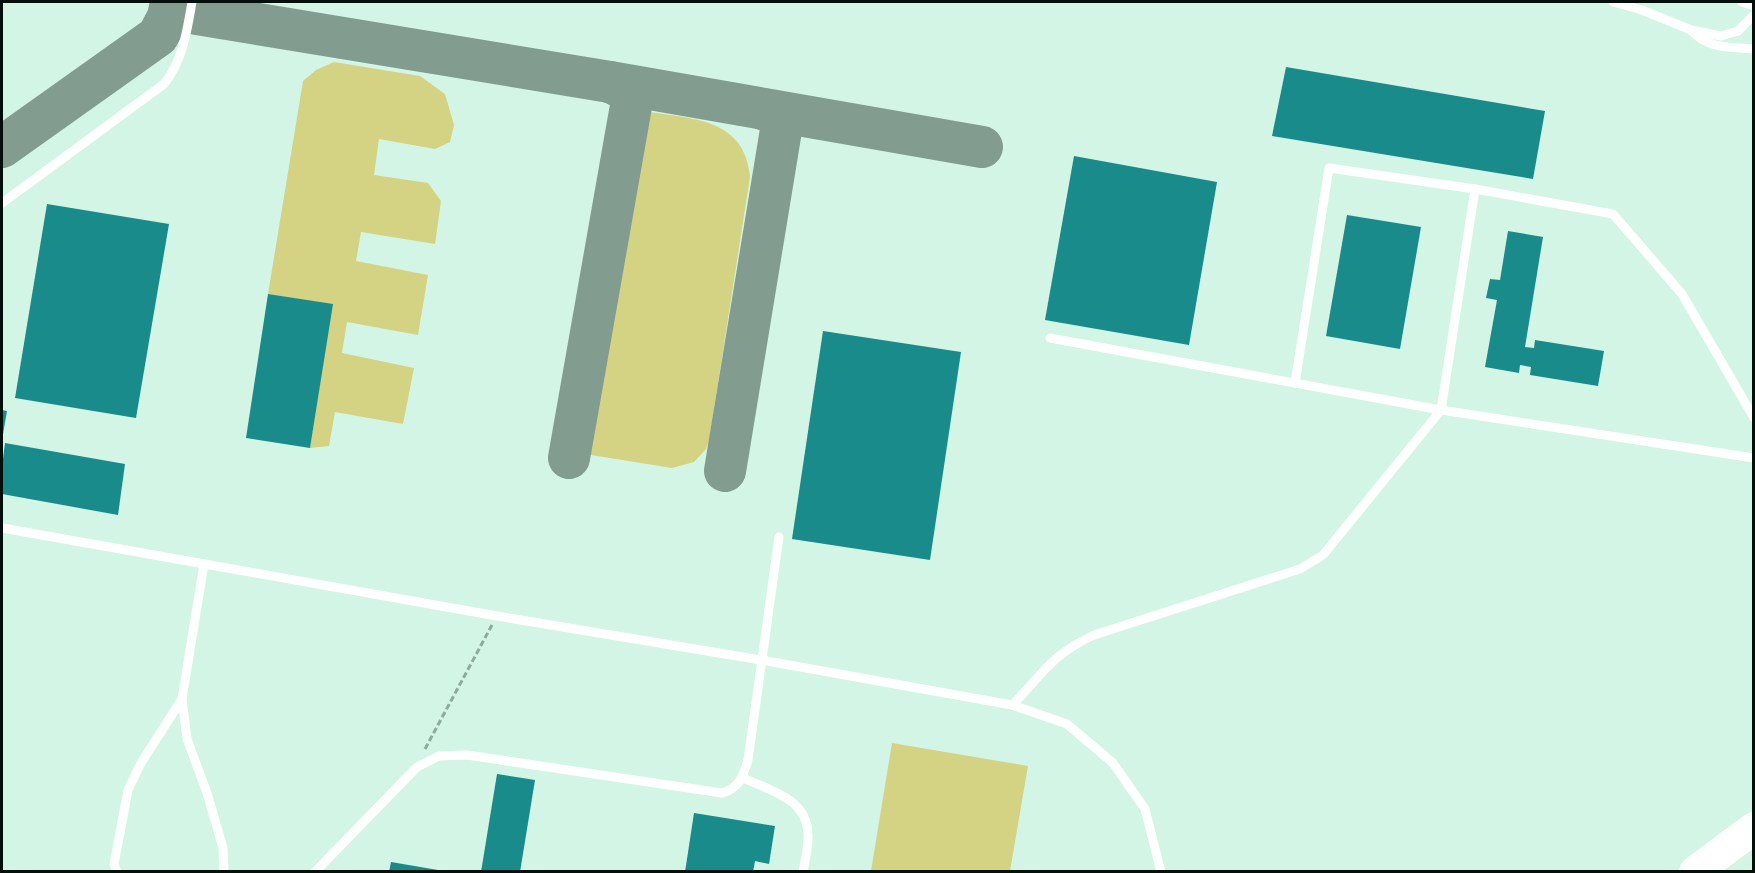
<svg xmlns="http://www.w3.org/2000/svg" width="1755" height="873" font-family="'Libre Baskerville',serif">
  <rect width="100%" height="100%" fill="#d2f5e5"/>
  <g fill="#d4d384">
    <polygon points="334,62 420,76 445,94 454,125 450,142 435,149 379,139 374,175 428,183 441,201 435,244 361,232 356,261 428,275 418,335 347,322 342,353 414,368 403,424 335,412 329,446 310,448 332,305 268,294 303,81 316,70"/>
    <path d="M 644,111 C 690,119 745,117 750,177 L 709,441 L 706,449 L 694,462 L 672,468 L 585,454 Z"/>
    <polygon points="892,743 1028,766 1010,871 871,871"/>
  </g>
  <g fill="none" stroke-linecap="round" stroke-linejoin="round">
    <g stroke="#829c90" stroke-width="42">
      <polyline points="178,2 188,11 197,14 610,82 982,147"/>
      <polyline points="2,147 158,36 168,17 171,2"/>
      <path d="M 569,458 L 631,106 C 631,92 622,87 610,82"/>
      <path d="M 725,471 L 781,130 C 780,118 774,113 763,109"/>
    </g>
  </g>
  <g fill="#198b8b">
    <polygon points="1286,67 1545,111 1533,179 1272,136"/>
    <polygon points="1074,156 1217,182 1189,345 1045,320"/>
    <polygon points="47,204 169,224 136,418 15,398"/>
    <polygon points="1347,215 1421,227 1400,349 1326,336"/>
    <polygon points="1508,231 1543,237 1525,347 1534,348 1535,340 1604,351 1598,386 1530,375 1531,367 1520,365 1519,373 1485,367 1497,300 1486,298 1490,279 1500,280"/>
    <polygon points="268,294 333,304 310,448 246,438"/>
    <polygon points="823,331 961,352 930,560 792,539"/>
    <polygon points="2,410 7,411 3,434 2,433"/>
    <polygon points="5,443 125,464 118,515 2,494 2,466"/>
    <polygon points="497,774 535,780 520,872 481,872"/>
    <polygon points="694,813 775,826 769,864 755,861 753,872 685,872"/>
    <polygon points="391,862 438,870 438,872 389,872"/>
  </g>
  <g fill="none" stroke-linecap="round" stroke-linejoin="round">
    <polyline stroke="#8faa9e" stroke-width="3" stroke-dasharray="6 3" stroke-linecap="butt" points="425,749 492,625"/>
    <g stroke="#fff" stroke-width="9">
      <polyline points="1613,2 1642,10 1691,30 1721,36 1738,31 1754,15"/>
      <polyline points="1742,2 1754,6"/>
      <path d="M 1691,30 C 1707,49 1730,47 1754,49"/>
      <path d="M 2,203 L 164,84 C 183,60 187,31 192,2"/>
      <polyline points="1050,338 1441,410 1754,458"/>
      <polyline points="1295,383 1329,168 1475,189 1613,214 1682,294 1754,418"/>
      <polyline points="2,528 497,616 761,660 1012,705 1067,724 1113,763 1145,809 1161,872"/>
      <polyline points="204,564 182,699 187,739 207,793 223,848 224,872"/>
      <path d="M 1012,705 C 1028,690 1041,671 1058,657 C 1069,648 1081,641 1094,635 L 1300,569 L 1323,555 L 1441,410 L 1475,189"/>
      <path d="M 743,778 C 769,790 806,798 808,833 C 809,845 805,860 803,872"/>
      <polyline points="117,872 114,864 128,790 141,763 182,699"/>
      <path d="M 315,872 L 417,767 L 439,756 L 467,755 L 722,793 C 739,789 743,776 748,760 L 779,537"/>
    </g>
    <polyline stroke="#fff" stroke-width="32" points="1695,872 1754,828"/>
  </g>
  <rect width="1755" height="873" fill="none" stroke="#040e0a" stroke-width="6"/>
</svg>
